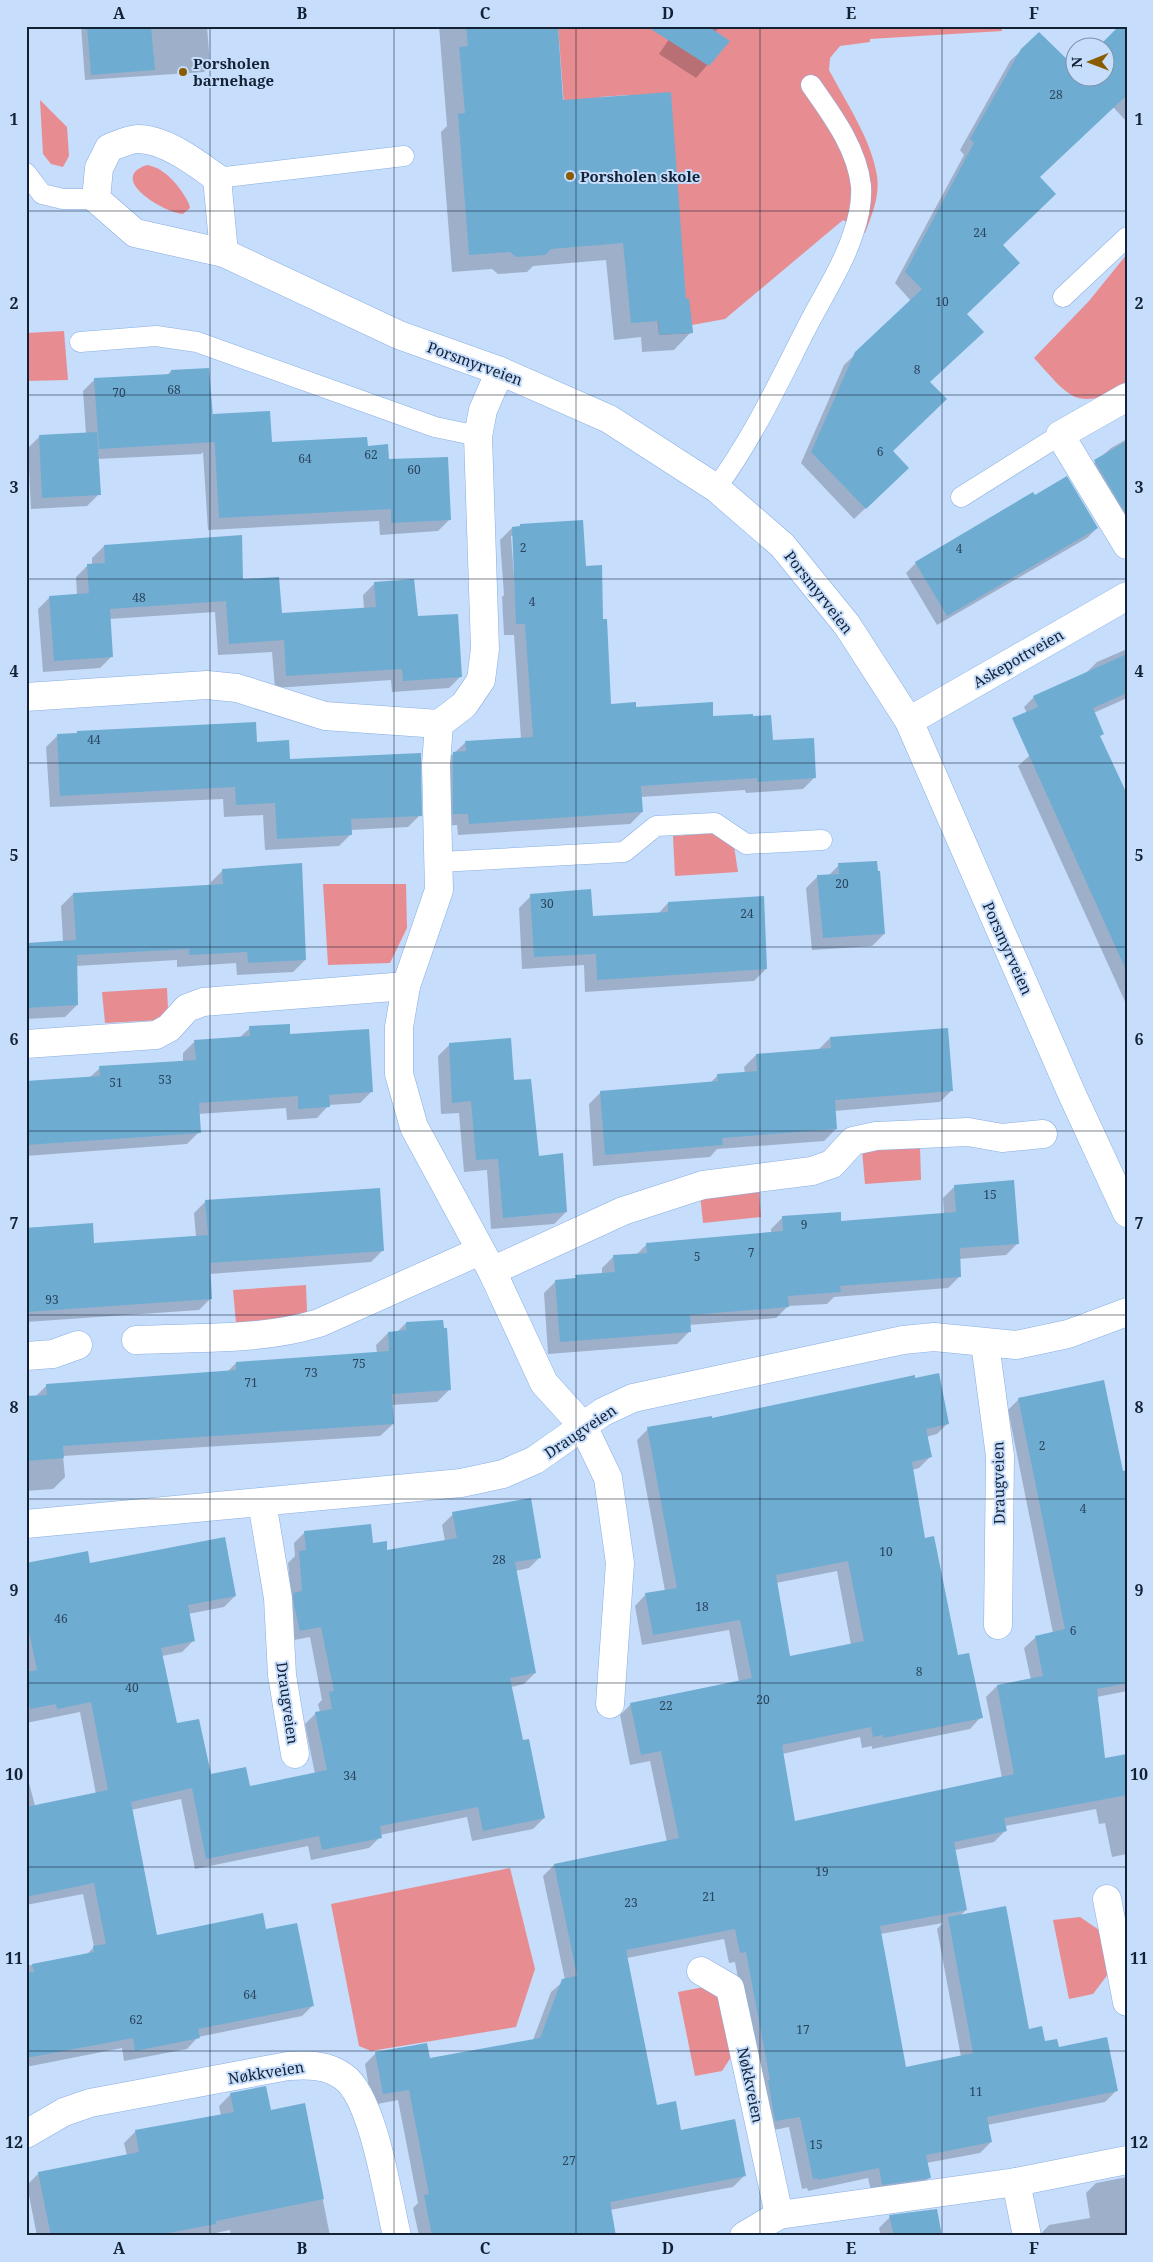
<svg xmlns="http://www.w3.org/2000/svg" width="1153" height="2262" font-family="'Noto Serif',serif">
  <rect width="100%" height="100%" fill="#c6ddfc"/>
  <g fill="#e78d92">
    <path d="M 558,26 L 1001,26 L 1002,31 L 870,39 L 870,42 L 840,46 L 830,58 L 829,70 C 846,102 872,141 877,176 C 880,196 872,215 865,233 L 843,220 L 725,319 L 692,325 L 693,333 L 659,335 L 633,100 L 628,95 L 600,97 L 594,103 L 564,106 Z"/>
    <polygon points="40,100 67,127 69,156 63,167 51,164 43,154"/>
    <path d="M 147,165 C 166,168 181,188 189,204 L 190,208 L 183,214 C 164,213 106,178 147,165 Z"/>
    <path d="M 1127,254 L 1127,384 C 1076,414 1069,396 1034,358 L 1089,301 Z"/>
    <polygon points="64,331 68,380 26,381 26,333"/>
    <polygon points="716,833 734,846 738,872 675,876 673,836"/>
    <polygon points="323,884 406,884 407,928 390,963 328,965"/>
    <polygon points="167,988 168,1009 160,1020 105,1023 102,992"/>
    <polygon points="920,1147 921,1180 865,1184 862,1150"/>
    <polygon points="759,1190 761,1217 703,1223 700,1195"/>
    <polygon points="306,1285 307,1312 293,1318 236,1323 233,1290"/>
    <polygon points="510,1868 535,1969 516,2027 371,2051 359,2046 331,1904"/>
    <polygon points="1080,1917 1099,1930 1108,1974 1093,1994 1069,1999 1053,1920"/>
    <polygon points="704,1987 725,2002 735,2051 722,2071 695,2076 678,1992"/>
  </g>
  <g fill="#0003" fill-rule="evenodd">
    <polygon points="81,26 207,26 210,66 204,72 85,80"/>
    <polygon points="439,26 556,26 562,102 685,300 691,332 674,350 642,352 641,337 614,340 606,260 533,266 527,272 498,274 492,269 452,272 441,132 447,126"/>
    <polygon points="678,26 720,26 715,32 728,41 696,78 659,54"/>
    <polygon points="1127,26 1127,122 1113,107 1039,177 891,451 896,479 854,519 801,463 844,365 911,301 895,283 964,155 960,150 1010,61 1039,34 1076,78 1106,78 1106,48"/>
    <polygon points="171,371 212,417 214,415 271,443 367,447 388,461 450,519 438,531 380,535 379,521 208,530 203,452 201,454 97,459 99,494 87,506 31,509 28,448 40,436 86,434 83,391 95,379 167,375"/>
    <polygon points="1127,439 1127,514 1113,522 1083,473 1111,448"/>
    <polygon points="1035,496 1097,528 1087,538 937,625 906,573 916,563"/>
    <path d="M 512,528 L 585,568 L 602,620 L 610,705 L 712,718 L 772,742 L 815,777 L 803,789 L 746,793 L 745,790 L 641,797 L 642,812 L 630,824 L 458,835 L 457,825 L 441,826 L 441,765 L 466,742 L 521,739 L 514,635 L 504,635 L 502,597 L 504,595 L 500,540 ZM 511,536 L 514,536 L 515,590 Z"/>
    <polygon points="104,546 242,581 281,614 364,609 363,595 375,583 417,618 461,676 449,688 392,692 391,680 275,688 272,652 218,655 215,612 109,619 112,656 100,668 43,672 38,609 50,597 77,595 76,577 88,565 92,565 92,558"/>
    <polygon points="1127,649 1127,698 1038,738 1024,707 1034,697 1086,673 1097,662"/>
    <polygon points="78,732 256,743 289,760 420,815 408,827 351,830 351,834 339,846 265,850 263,815 224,817 223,799 50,807 46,747 58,735 76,734"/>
    <polygon points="1105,750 1127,798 1127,1006 1018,766 1029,756"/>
    <polygon points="839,865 884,934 872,946 812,950 806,888 818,876 828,876"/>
    <polygon points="223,870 305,960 293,972 237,975 236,963 177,967 177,960 76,966 77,1005 65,1017 26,1019 26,944 63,942 61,906 73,894 211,886 211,882"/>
    <polygon points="531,896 592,918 658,914 668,903 766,969 754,981 585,992 584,965 522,969 519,908"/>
    <polygon points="250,1028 289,1035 372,1091 360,1103 329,1105 317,1118 287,1120 286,1108 198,1114 199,1132 187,1144 26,1156 26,1082 89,1078 100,1068 183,1062 183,1053 195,1041 239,1038"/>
    <polygon points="830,1038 952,1090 940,1102 834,1111 836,1129 824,1141 717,1149 710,1157 593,1166 589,1104 601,1092 710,1083 718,1075 745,1073 744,1067 756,1055 817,1051"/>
    <polygon points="450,1044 513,1081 538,1157 566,1212 554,1224 491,1229 487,1170 464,1172 459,1113 441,1114 438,1056"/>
    <polygon points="955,1186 1018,1243 1006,1255 959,1259 960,1276 948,1288 834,1297 827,1304 788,1306 776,1318 689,1325 689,1332 677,1344 548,1354 544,1293 556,1281 602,1275 602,1268 614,1256 636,1255 647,1244 771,1233 771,1229 783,1217 839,1222 944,1215 943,1198"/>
    <polygon points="206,1201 383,1250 371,1262 210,1274 211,1298 199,1310 26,1322 26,1228 91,1224 93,1244 196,1237 194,1213"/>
    <polygon points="406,1323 449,1390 437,1402 391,1405 393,1424 380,1436 63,1456 65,1477 53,1489 26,1491 26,1397 35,1397 47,1385 227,1372 236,1363 377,1353 376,1345 388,1333 397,1332"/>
    <path d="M 915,1379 L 948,1423 L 937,1434 L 926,1437 L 930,1457 L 919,1468 L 912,1470 L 924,1539 L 957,1656 L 981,1717 L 970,1729 L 872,1749 L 872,1746 L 862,1748 L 860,1737 L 782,1754 L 794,1822 L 1002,1778 L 986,1697 L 997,1686 L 1031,1680 L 1024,1648 L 1036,1637 L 1053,1633 L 1008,1410 L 1019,1399 L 1127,1582 L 1127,1691 L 1097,1697 L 1104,1760 L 1127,1755 L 1127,1854 L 1112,1857 L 1105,1823 L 1099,1824 L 1096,1809 L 1005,1826 L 1005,1831 L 994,1842 L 955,1850 L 966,1910 L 960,1916 L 1028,2030 L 1044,2042 L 1058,2048 L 1116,2091 L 1105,2102 L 987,2125 L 991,2142 L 980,2153 L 926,2163 L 929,2178 L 918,2189 L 872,2195 L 868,2178 L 808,2191 L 807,2188 L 802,2189 L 789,2127 L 764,2132 L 759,2090 L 735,1962 L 729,1963 L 724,1939 L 627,1958 L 656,2106 L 680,2131 L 744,2176 L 733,2187 L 610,2210 L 615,2236 L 419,2236 L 413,2208 L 418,2203 L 398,2100 L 372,2105 L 365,2064 L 376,2053 L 429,2060 L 533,2040 L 551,1992 L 565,1980 L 543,1876 L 554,1865 L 667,1842 L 650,1761 L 630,1765 L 620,1715 L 631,1704 L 739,1682 L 729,1630 L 642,1645 L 635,1606 L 646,1594 L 665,1591 L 637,1440 L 648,1429 L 711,1419 ZM 837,1571 L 851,1645 L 789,1658 L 776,1583 ZM 943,1923 L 937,1929 L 961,2057 L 905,2068 L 880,1934 Z"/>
    <polygon points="453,1514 540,1557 529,1568 515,1571 535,1673 524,1684 511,1687 522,1742 544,1818 533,1829 472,1841 467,1817 380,1835 380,1837 369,1848 311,1860 308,1846 195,1869 181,1799 131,1810 156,1937 265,1931 313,2005 302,2016 198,2037 187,2049 124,2061 122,2048 26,2067 26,1966 87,1954 94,1947 83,1894 26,1905 26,1771 35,1806 96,1794 80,1712 26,1723 26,1564 89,1564 235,1596 224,1607 188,1614 193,1641 182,1652 162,1656 176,1725 210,1776 249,1787 315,1774 305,1724 316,1713 320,1712 318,1704 322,1700 310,1637 289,1641 291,1596 288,1563 295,1556 294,1543 305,1532 372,1544 386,1551 445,1541 442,1525"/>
    <polygon points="231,2094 270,2111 304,2104 330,2236 231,2236 230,2230 201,2236 37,2236 27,2185 39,2173 127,2156 124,2143 136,2131 221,2116 219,2106"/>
    <polygon points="1127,2177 1127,2236 1039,2236 1049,2225 1090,2218 1086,2193 1096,2183"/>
    <polygon points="890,2217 941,2236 881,2236 879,2228"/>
  </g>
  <g fill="#6facd2" fill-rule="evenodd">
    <polygon points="87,26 151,26 155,70 91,75"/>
    <polygon points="466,26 558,26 563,100 671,92 686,299 689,298 693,333 659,335 658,321 631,323 623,243 551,249 545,255 516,257 510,252 469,255 458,114 465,113 459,47 468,46"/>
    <polygon points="646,26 708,26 730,41 709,66"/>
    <polygon points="1119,26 1127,26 1127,95 1040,177 1056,194 1003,245 1020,263 967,314 984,332 930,382 947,399 893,451 909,468 866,509 811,452 855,352 922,289 905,272 974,143 970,139 1021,49 1039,32 1076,68 1076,78 1106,78 1106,48 1097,48"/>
    <polygon points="209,368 215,442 99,449 94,378 171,374 171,370"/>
    <polygon points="270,411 272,442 367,437 368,446 388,444 389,459 448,457 451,520 391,523 391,509 219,518 213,414"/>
    <polygon points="97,432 101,495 42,498 39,435"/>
    <polygon points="1127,441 1127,511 1125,512 1094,460"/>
    <polygon points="1067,476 1098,528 947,616 915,562 1033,492 1035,495"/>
    <polygon points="583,520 586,566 602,565 603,619 607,619 611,704 636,702 636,707 713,702 713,716 753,714 753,716 771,715 773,740 814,738 816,778 757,782 757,778 641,786 643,812 469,824 468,814 453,814 453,752 466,751 465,741 533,737 525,624 516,624 512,527 520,526 520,524"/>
    <polygon points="242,535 243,579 279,577 282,613 376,607 374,582 414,579 418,616 458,614 462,677 403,681 402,669 286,676 284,640 229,644 226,601 110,609 113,657 54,661 49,596 89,593 87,564 105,563 104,545"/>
    <polygon points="1127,654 1127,693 1093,708 1104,734 1100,736 1127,794 1127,972 1012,718 1038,707 1033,696"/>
    <polygon points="256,722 257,742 289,740 290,759 421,753 422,816 351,819 352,835 277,839 275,803 236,805 235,787 60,796 57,734 77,733 77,731"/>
    <polygon points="877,861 878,871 880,871 885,934 823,938 817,875 839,874 838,863"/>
    <polygon points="302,863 306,960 248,963 247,952 189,955 189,949 77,955 78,1005 26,1008 26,943 76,940 73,893 223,884 222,869"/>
    <polygon points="591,889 593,916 668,912 668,902 764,896 767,969 597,980 596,954 534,957 530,894"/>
    <polygon points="290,1024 290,1034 369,1029 373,1092 329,1095 330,1107 298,1109 298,1096 199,1103 201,1133 26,1145 26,1081 100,1076 99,1066 196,1060 194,1040 250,1036 249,1026"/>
    <polygon points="948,1028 953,1091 835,1100 837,1129 722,1138 723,1145 605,1155 600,1091 718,1081 717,1074 757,1071 756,1054 831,1048 830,1037"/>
    <polygon points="511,1038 514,1080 531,1079 539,1156 563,1153 567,1212 503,1218 498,1159 476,1160 471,1101 452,1103 449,1043"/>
    <polygon points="1014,1180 1019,1244 960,1248 961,1277 840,1286 841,1292 788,1296 789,1307 690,1315 691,1332 560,1342 555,1280 576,1278 575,1275 615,1272 613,1255 647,1253 646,1243 783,1231 782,1216 841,1212 841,1221 956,1212 954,1185"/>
    <polygon points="380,1188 384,1251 210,1263 212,1299 26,1312 26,1228 93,1223 94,1243 208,1235 205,1200"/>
    <polygon points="443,1320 444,1328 447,1328 451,1390 392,1394 394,1424 63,1446 64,1458 26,1461 26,1396 47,1395 46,1384 236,1370 236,1362 389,1351 388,1332 406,1330 406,1322"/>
    <path d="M 939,1373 L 949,1424 L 926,1429 L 932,1457 L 912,1462 L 925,1538 L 934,1536 L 958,1655 L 969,1653 L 983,1718 L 883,1738 L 883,1735 L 873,1737 L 871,1727 L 782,1745 L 795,1821 L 1014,1774 L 997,1685 L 1043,1676 L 1035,1636 L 1065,1629 L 1018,1398 L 1104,1380 L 1123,1471 L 1127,1470 L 1127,1683 L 1097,1689 L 1105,1758 L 1127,1754 L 1127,1795 L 1004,1818 L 1007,1831 L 954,1842 L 967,1910 L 880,1926 L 906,2067 L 973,2053 L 948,1917 L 1006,1906 L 1029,2029 L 1042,2026 L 1045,2041 L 1057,2039 L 1059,2047 L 1107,2037 L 1118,2091 L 987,2117 L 992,2142 L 926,2155 L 931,2178 L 882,2185 L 879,2168 L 818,2180 L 818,2178 L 813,2179 L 800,2117 L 775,2121 L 768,2080 L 770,2080 L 746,1952 L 740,1953 L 735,1929 L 626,1950 L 657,2105 L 676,2101 L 681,2130 L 735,2119 L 746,2176 L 610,2202 L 616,2236 L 432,2236 L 424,2195 L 429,2194 L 409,2090 L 383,2094 L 375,2052 L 427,2043 L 430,2058 L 540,2038 L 562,1979 L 577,1976 L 554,1864 L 679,1838 L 661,1751 L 641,1755 L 630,1703 L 752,1678 L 740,1620 L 653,1635 L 645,1593 L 677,1588 L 647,1427 L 712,1416 L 712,1418 L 915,1375 L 915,1378 ZM 848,1561 L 864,1641 L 790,1656 L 776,1575 Z"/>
    <polygon points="531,1498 541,1558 515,1562 536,1673 510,1678 523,1740 529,1739 545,1818 483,1831 478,1807 380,1826 382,1838 322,1850 319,1836 206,1859 192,1788 131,1802 157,1935 263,1913 266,1929 297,1923 314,2006 198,2029 200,2038 135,2051 133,2038 26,2058 26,1973 34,1972 32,1964 94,1952 93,1946 106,1944 94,1883 26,1897 26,1807 108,1790 91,1702 57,1709 56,1704 30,1709 26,1687 26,1672 37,1670 26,1617 26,1563 88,1551 90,1563 225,1537 236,1596 188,1605 195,1641 161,1648 177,1723 199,1719 211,1774 246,1767 250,1786 327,1770 315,1712 332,1709 329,1692 334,1691 321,1627 300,1631 294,1605 293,1593 302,1591 299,1551 306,1550 304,1531 371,1524 373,1543 387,1541 387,1550 457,1538 452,1512"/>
    <polygon points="266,2086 271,2110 305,2103 324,2199 216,2221 216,2224 152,2236 51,2236 38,2172 139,2152 135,2130 234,2112 230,2093"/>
    <polygon points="937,2209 942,2236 894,2236 889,2215"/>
  </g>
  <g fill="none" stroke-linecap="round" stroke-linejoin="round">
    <g stroke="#89aee0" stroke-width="21">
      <g id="service">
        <polyline points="26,173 42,194 63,199 96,199"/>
        <polyline points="217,178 404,156"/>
        <polyline points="1063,297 1127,237"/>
        <polyline points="80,342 156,336 197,342 435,427 478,436"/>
        <path d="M 716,488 C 754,437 780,379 809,323 C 824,294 843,265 853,234 C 858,220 862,201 861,186 C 857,148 832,115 811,85"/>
        <polyline points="961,497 1060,435"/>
        <polyline points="440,862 624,852 656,826 715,823 746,844 822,840"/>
      </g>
    </g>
    <g stroke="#89aee0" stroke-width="29">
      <g id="minor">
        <path d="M 224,253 L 217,178 C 196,163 165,139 138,139 C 129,139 117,145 109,148 L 99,168 L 96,199 L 135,233 L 224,253 L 399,335 L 500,371 L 609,419 L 716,488 L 782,545 L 847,625 L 909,721 L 1071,1092 L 1127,1213"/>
        <polyline points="500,371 483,410 478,436 485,649 481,680 464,705 439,724 436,765 439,890 406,986 399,1027 399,1074 414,1127 492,1271 544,1383 583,1426 608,1478 620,1563 610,1704"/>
        <polyline points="1127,397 1060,435 1127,545"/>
        <polyline points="26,697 207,685 237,688 325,716 439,724"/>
        <polyline points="909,721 1127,596"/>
        <polyline points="26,1044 156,1035 169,1028 187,1008 203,1002 406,986"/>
        <polyline points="492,1271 623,1211 703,1185 812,1171 832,1164 853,1141 876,1136 968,1132 1002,1138 1043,1134"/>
        <path d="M 136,1340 C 196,1337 261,1341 319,1323 L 480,1251"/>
        <polyline points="985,1343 1000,1456 998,1625"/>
        <polyline points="26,1356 53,1354 78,1345"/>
        <polyline points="262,1502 278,1598 282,1675 295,1754"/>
        <polyline points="26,1524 461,1483 503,1474 535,1460 603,1412 633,1398 903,1340 934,1337 1016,1345 1068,1334 1127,1312"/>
        <polyline points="1107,1899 1127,2002"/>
        <polyline points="701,1971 730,1988 779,2215"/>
        <path d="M 26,2134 L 64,2112 L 90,2103 L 288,2066 C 308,2065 327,2064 344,2077 C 374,2099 388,2199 397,2236"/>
        <polyline points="1016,2182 1027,2236"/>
        <polyline points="744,2236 779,2215 1016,2182 1127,2160"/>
      </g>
    </g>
    <use href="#service" stroke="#fff" stroke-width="20"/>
    <use href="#minor" stroke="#fff" stroke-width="28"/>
  </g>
  <path fill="none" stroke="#132135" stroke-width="1" stroke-opacity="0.55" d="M 210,26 L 210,2236M 394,26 L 394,2236M 576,26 L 576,2236M 760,26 L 760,2236M 942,26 L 942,2236M 26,211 L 1127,211M 26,395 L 1127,395M 26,579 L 1127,579M 26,763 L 1127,763M 26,947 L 1127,947M 26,1131 L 1127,1131M 26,1315 L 1127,1315M 26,1499 L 1127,1499M 26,1683 L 1127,1683M 26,1867 L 1127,1867M 26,2051 L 1127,2051"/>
  <g fill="#895c00" stroke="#c6ddfc" stroke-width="2">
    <circle cx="183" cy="72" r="5"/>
    <circle cx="570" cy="176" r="5"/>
  </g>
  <g text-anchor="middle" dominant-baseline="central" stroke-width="4" stroke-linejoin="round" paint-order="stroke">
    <g font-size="12" fill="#2a445c">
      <text x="1056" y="94">28</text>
      <text x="980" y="232">24</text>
      <text x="942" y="301">10</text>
      <text x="917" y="369">8</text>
      <text x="174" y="389">68</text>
      <text x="119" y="392">70</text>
      <text x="880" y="451">6</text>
      <text x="371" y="454">62</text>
      <text x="305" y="458">64</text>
      <text x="414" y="469">60</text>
      <text x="523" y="547">2</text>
      <text x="959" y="548">4</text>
      <text x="139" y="597">48</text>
      <text x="532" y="601">4</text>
      <text x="94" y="739">44</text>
      <text x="842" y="883">20</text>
      <text x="547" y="903">30</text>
      <text x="747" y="913">24</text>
      <text x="165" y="1079">53</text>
      <text x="116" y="1082">51</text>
      <text x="990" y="1194">15</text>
      <text x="804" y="1224">9</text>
      <text x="751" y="1252">7</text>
      <text x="697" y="1256">5</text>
      <text x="52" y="1299">93</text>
      <text x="359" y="1363">75</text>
      <text x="311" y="1372">73</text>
      <text x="251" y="1382">71</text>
      <text x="1042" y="1445">2</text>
      <text x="1083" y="1508">4</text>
      <text x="886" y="1551">10</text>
      <text x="499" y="1559">28</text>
      <text x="702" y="1606">18</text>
      <text x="61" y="1618">46</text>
      <text x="1073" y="1630">6</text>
      <text x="919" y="1671">8</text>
      <text x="132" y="1687">40</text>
      <text x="763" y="1699">20</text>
      <text x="666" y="1705">22</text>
      <text x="350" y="1775">34</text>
      <text x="822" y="1871">19</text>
      <text x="709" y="1896">21</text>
      <text x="631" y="1902">23</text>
      <text x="250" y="1994">64</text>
      <text x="136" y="2019">62</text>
      <text x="803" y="2029">17</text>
      <text x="976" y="2091">11</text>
      <text x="816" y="2144">15</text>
      <text x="569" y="2160">27</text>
    </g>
    <g font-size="15" font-weight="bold" fill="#132135" stroke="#c6ddfc" text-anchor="start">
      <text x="193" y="63">Porsholen<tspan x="193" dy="17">barnehage</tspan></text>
      <text x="580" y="176">Porsholen skole</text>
    </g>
    <g font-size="15" fill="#132135" stroke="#c6ddfc">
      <text transform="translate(475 363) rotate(20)">Porsmyrveien</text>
      <text transform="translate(819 592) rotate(52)">Porsmyrveien</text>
      <text transform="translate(1018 658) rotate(-30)">Askepottveien</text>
      <text transform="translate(1008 948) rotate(66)">Porsmyrveien</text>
      <text transform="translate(580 1431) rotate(-34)">Draugveien</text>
      <text transform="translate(998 1483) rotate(-91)">Draugveien</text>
      <text transform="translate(288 1703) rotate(82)">Draugveien</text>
      <text transform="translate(266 2072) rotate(-9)">Nøkkveien</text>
      <text transform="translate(751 2085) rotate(78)">Nøkkveien</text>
    </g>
  </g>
  <rect width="1153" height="2262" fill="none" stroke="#c6ddfc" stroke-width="55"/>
  <g transform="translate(1090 62) rotate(269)"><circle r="24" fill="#c6ddfc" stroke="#7e92ac"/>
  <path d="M0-4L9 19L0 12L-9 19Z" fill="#895c00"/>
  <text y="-8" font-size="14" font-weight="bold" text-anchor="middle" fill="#132135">N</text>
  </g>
  <rect x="28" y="28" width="1098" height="2206" fill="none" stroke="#132135" stroke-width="2"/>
  <g font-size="16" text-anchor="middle" font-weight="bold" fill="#132135">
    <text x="119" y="19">A</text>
    <text x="302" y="19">B</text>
    <text x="485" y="19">C</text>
    <text x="668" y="19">D</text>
    <text x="851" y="19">E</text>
    <text x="1034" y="19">F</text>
    <text x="14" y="125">1</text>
    <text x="1139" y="125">1</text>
    <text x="14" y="309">2</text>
    <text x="1139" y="309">2</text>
    <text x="14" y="493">3</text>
    <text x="1139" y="493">3</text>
    <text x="14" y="677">4</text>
    <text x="1139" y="677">4</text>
    <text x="14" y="861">5</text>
    <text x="1139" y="861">5</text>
    <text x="14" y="1045">6</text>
    <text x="1139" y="1045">6</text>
    <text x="14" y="1229">7</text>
    <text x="1139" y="1229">7</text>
    <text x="14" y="1413">8</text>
    <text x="1139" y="1413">8</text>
    <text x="14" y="1596">9</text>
    <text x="1139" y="1596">9</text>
    <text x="14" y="1780">10</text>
    <text x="1139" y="1780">10</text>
    <text x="14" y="1964">11</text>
    <text x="1139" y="1964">11</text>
    <text x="14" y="2148">12</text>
    <text x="1139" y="2148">12</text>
    <text x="119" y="2254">A</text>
    <text x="302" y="2254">B</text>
    <text x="485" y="2254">C</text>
    <text x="668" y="2254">D</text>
    <text x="851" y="2254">E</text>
    <text x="1034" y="2254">F</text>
  </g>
</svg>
